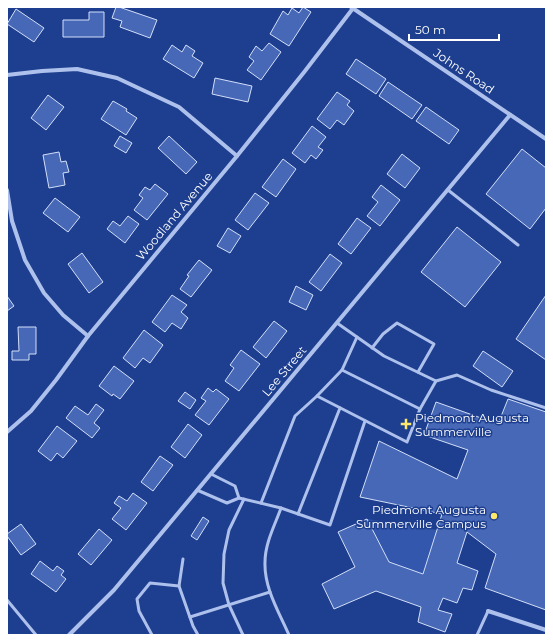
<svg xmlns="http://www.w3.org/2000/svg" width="553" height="642" font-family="Montserrat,sans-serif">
  <rect width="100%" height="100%" fill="#1e3f8f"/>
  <polygon fill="#3257ad" points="367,519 437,530 423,574 389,562"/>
  <g fill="#4768b7" stroke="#d3dff9">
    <polygon points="116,7 119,7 157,20 150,38 120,27 122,21 112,18"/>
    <polygon points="303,7 311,12 289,46 270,34 283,11 288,15 292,8 299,13"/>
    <polygon points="16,9 44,28 34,42 7,24"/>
    <polygon points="89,12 104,12 104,37 63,37 63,20 89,20"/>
    <polygon points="269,43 281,52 261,80 247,70 254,61 249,57 256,46 262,51"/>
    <polygon points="172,45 182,52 186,45 195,51 192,56 203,63 194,78 163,59"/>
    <polygon points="356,59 386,79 376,94 346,74"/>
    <polygon points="215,78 252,86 248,102 212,94"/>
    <polygon points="388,82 422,105 412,119 379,96"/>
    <polygon points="337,92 350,101 347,105 354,111 344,125 337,120 330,129 317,119"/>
    <polygon points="48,95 64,107 46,130 31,118"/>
    <polygon points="113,101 127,109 126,111 137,118 126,135 101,119"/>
    <polygon points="426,107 459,130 449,144 416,121"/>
    <polygon points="312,126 326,137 318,147 323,150 316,159 311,155 305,163 292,153"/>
    <polygon points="120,136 132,143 126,153 114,146"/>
    <polygon points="169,136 197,162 186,174 158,148"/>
    <polygon points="522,149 546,168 546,208 530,229 486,194"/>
    <polygon points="59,152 61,162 66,161 69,172 63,173 65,185 49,188 43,155"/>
    <polygon points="402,154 420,168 405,188 387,174"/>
    <polygon points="283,159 296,169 276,197 262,187"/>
    <polygon points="155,184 168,194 147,220 134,210 143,198 139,195 145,187 150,190"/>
    <polygon points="381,185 400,200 380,226 367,216 378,202 372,197"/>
    <polygon points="255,193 269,203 248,230 235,220"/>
    <polygon points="55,198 80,217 68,232 43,213"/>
    <polygon points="128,216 139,224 125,243 107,229 113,221 120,226"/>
    <polygon points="357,218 371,228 351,254 338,244"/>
    <polygon points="457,227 501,262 465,307 421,272"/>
    <polygon points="228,228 241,236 230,253 217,246"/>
    <polygon points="82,253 103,282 89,293 68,264"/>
    <polygon points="330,254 342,263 321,291 309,282"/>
    <polygon points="199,260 212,270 191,297 180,289 189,276 187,275"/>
    <polygon points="296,286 313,295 306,310 289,302"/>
    <polygon points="172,295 187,305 181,312 188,318 181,329 172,323 165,332 152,322"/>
    <polygon points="546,295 546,360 516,339"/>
    <polygon points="7,296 14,306 7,311"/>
    <polygon points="274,321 287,331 266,358 253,347"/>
    <polygon points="18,327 36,327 36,354 29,354 29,360 12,360 12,351 19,351"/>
    <polygon points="144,330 163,345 150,363 143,358 135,368 123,358"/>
    <polygon points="241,350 260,364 239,391 225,381 234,368 230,365"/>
    <polygon points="483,351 513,371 502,387 473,366"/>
    <polygon points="114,366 134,381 120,399 113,394 112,396 99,386"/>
    <polygon points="208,388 213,392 216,389 229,399 209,425 195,415 206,401 201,398"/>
    <polygon points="185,392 196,400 190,409 178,401"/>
    <polygon points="508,399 546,412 546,610 485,588 496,554 467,532 457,563 478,571 472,590 463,588 457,603 443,598 438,610 452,614 445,632 418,622 421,607 376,591 334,609 322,584 355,567 338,532 367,519 389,562 423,574 442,514 360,497 379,441 457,479 468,450 424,435 436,402 498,424"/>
    <polygon points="96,404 104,410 94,423 100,428 92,438 66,418 75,406 88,415"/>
    <polygon points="188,424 202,435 185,458 171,447"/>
    <polygon points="57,426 77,441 63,458 57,453 51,461 38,451"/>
    <polygon points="160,456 173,465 153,491 141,482"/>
    <polygon points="133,493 147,503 126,530 112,519 121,508 114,503 119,496 127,501"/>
    <polygon points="203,517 209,521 197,540 191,536"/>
    <polygon points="21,524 36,544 21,555 7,536 7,534"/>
    <polygon points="99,529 112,540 91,565 78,554"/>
    <polygon points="40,561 53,571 57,566 64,571 61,575 66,579 56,592 31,574"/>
  </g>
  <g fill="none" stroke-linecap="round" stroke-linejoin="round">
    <g stroke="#aec1ed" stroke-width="3">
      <polyline points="448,190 518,245"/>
      <polyline points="337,323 384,356 436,381 457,375 491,390 546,408"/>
      <polyline points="372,348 383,334 397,323 434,344 418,372"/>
      <polyline points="342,370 420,409"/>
      <polyline points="317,396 407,442 420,409 436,381"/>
      <polyline points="197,490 227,503 239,498 235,486 211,474"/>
      <polyline points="239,498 281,508 330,525 365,421"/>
      <polyline points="261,503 295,416 317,396 342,370 357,337"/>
      <path d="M 281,508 C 275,525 265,543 265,562 C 264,588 279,612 289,635"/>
      <polyline points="298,514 340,408"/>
      <polyline points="183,559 179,586 193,626 198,635"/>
      <polyline points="7,600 36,635"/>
      <polyline points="190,617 270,592"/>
      <polyline points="152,635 139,611 137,599 150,583 179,586"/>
      <polyline points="243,635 229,605 223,583 224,554 229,530 244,499"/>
      <polyline points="477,635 488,611"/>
    </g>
    <g stroke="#aec1ed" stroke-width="4">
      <polyline points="351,7 546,139"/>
      <polyline points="7,75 42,71 77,69 117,78 179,107 237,156"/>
      <polyline points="7,190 12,221 25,260 44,293 63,315 88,336"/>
      <polyline points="7,432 31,411 56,380 88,336 237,156 305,71 354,7"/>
      <polyline points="488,611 546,630"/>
      <polyline points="69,635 114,590 510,115"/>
    </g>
  </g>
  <g fill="#fbe86d" stroke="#1e3f8f" stroke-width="1.5">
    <path d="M404 418h4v4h4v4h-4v4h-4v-4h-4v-4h4z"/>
    <circle cx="494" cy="516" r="4"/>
  </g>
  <g text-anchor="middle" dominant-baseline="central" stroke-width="3" stroke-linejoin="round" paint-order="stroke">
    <g font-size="12" fill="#fff" stroke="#1e3f8f">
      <text transform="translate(464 71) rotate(34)">Johns Road</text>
      <text transform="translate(174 216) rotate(-50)">Woodland Avenue</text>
      <text transform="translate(284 371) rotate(-50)">Lee Street</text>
    </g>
    <g font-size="12" fill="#fff" stroke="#1e3f8f" text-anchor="start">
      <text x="415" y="417">Piedmont Augusta<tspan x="415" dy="14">Summerville</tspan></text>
      <text x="486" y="509" text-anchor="end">Piedmont Augusta<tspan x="486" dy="14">Summerville Campus</tspan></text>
    </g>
  </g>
  <rect width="553" height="642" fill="none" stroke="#ffffff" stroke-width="16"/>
  <path d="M409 34v6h90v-6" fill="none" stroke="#ffffff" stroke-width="2"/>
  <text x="415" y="34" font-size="12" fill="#ffffff" stroke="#1e3f8f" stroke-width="3" paint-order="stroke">50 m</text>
</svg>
